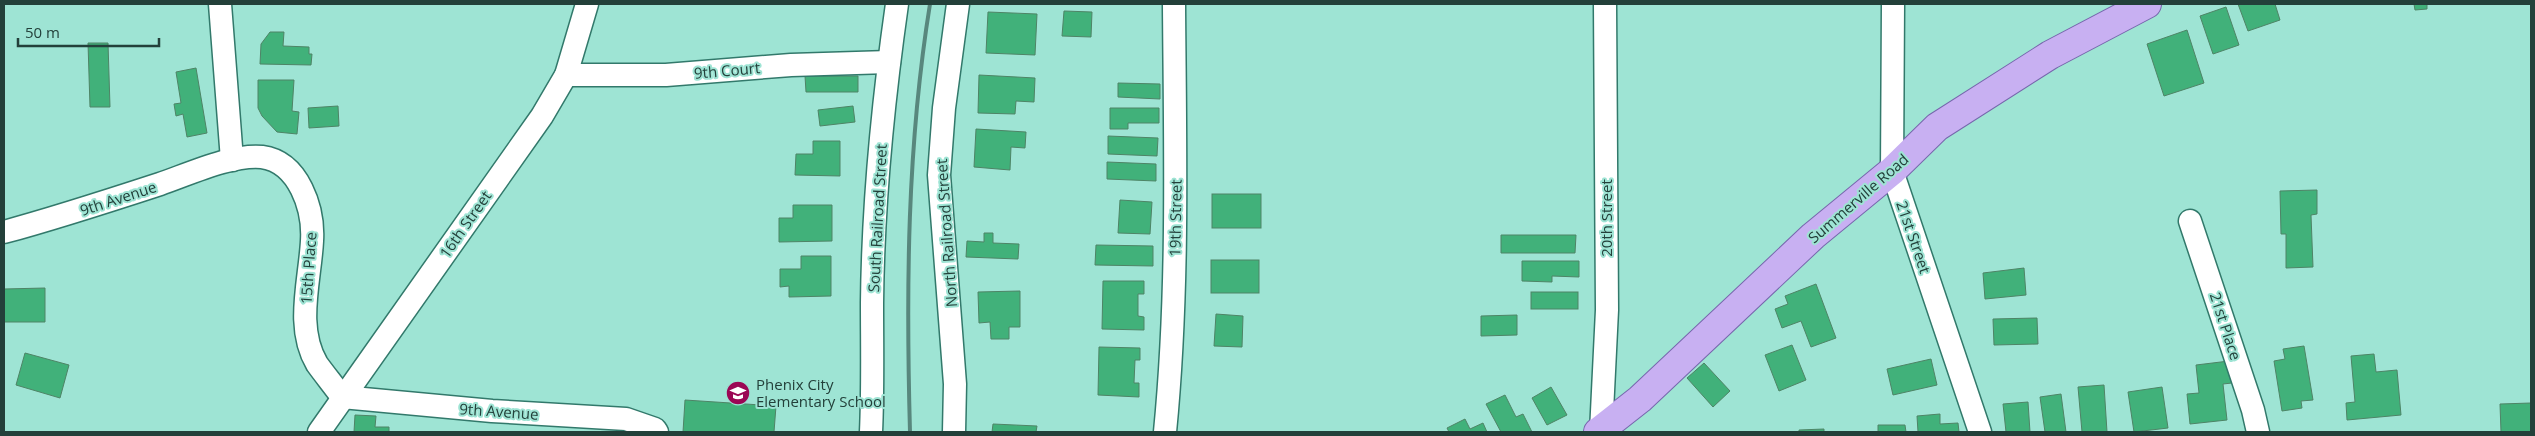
<svg xmlns="http://www.w3.org/2000/svg" width="2535" height="436" font-family="'Open Sans',sans-serif">
  <rect width="100%" height="100%" fill="#9ee4d4"/>
  <g fill="#41b17a" stroke="#4e8466">
    <polygon points="2238,4 2275,4 2280,20 2248,31"/>
    <polygon points="2414,4 2427,4 2427,9 2415,10"/>
    <polygon points="2226,7 2239,45 2213,54 2200,16"/>
    <polygon points="1064,11 1092,12 1091,37 1062,36"/>
    <polygon points="988,12 1037,14 1035,55 986,53"/>
    <polygon points="2187,30 2204,83 2164,96 2147,44"/>
    <polygon points="270,32 284,32 283,46 309,47 309,54 312,54 311,65 260,64 261,44"/>
    <polygon points="88,43 108,43 110,107 90,107"/>
    <polygon points="196,68 207,133 187,137 183,114 176,116 174,104 181,103 176,72"/>
    <polygon points="979,75 1035,78 1034,102 1016,101 1015,114 978,113"/>
    <polygon points="805,76 858,76 858,92 806,92"/>
    <polygon points="258,80 294,80 292,111 299,112 297,134 277,132 262,116 258,108"/>
    <polygon points="1118,83 1160,84 1160,99 1118,97"/>
    <polygon points="338,106 339,126 309,128 308,108"/>
    <polygon points="853,106 855,122 820,126 818,110"/>
    <polygon points="1110,108 1159,108 1159,123 1128,123 1128,129 1110,129"/>
    <polygon points="976,129 1026,132 1025,148 1011,147 1010,170 974,167"/>
    <polygon points="1108,136 1158,138 1157,156 1108,154"/>
    <polygon points="813,141 840,141 840,176 795,175 796,154 813,154"/>
    <polygon points="1107,162 1156,164 1156,181 1107,179"/>
    <polygon points="2317,190 2317,214 2311,215 2313,267 2286,268 2286,234 2281,234 2280,191"/>
    <rect x="1212" y="194" width="49" height="34"/>
    <polygon points="1120,200 1152,202 1150,234 1118,233"/>
    <polygon points="793,205 832,205 832,241 779,242 779,218 793,218"/>
    <polygon points="984,233 993,233 993,243 1019,244 1018,259 966,257 967,241 984,242"/>
    <polygon points="1501,235 1576,235 1575,253 1501,253"/>
    <polygon points="1096,245 1153,246 1153,266 1095,265"/>
    <polygon points="801,256 831,256 831,296 789,297 789,286 780,287 780,269 801,269"/>
    <rect x="1211" y="260" width="48" height="33"/>
    <polygon points="1522,261 1579,261 1579,277 1552,276 1552,282 1522,281"/>
    <polygon points="2024,268 2026,295 1985,299 1983,273"/>
    <polygon points="1103,281 1144,281 1144,294 1138,294 1138,316 1144,317 1144,330 1102,329"/>
    <polygon points="1816,284 1836,338 1811,347 1801,321 1782,328 1775,309 1788,304 1785,296"/>
    <polygon points="45,288 45,322 4,322 4,289"/>
    <polygon points="1020,291 1020,327 1009,327 1009,339 991,339 990,322 979,323 978,292"/>
    <rect x="1531" y="292" width="47" height="17"/>
    <polygon points="1216,314 1243,316 1242,347 1214,346"/>
    <polygon points="1517,315 1517,335 1481,336 1481,316"/>
    <polygon points="2037,318 2038,344 1994,345 1993,319"/>
    <polygon points="1792,345 1806,380 1779,391 1765,355"/>
    <polygon points="2304,346 2313,400 2301,401 2302,408 2282,411 2274,361 2285,359 2283,349"/>
    <polygon points="1099,347 1140,348 1140,360 1135,360 1134,383 1139,383 1139,397 1098,395"/>
    <polygon points="25,353 69,365 60,398 16,385"/>
    <polygon points="2374,354 2376,372 2397,370 2401,415 2347,420 2346,403 2355,402 2351,356"/>
    <polygon points="1931,359 1937,385 1893,395 1887,369"/>
    <polygon points="2229,361 2232,383 2223,384 2227,420 2190,424 2187,394 2199,393 2196,365"/>
    <polygon points="1704,363 1730,391 1713,407 1687,378"/>
    <polygon points="2104,385 2107,432 2082,432 2078,387"/>
    <polygon points="1551,387 1567,415 1547,425 1532,398"/>
    <polygon points="2162,387 2168,428 2134,432 2128,392"/>
    <polygon points="2061,394 2066,432 2045,432 2040,397"/>
    <polygon points="1505,395 1516,417 1523,414 1532,432 1501,432 1486,404"/>
    <polygon points="685,400 776,406 774,432 683,432"/>
    <polygon points="2028,402 2030,432 2006,432 2003,404"/>
    <polygon points="2531,403 2531,432 2501,432 2500,404"/>
    <polygon points="1940,414 1940,424 1958,423 1959,432 1918,432 1917,416"/>
    <polygon points="355,415 376,416 375,427 389,427 389,432 354,432"/>
    <polygon points="1465,419 1470,429 1483,423 1487,432 1449,432 1447,428"/>
    <polygon points="993,424 1037,426 1036,432 992,432"/>
    <polygon points="1878,425 1905,425 1906,432 1878,432"/>
    <polygon points="1824,429 1824,432 1799,432 1799,430"/>
  </g>
  <g fill="none" stroke-linecap="round" stroke-linejoin="round">
    <g stroke="#32796b" stroke-width="25">
      <g id="minor">
        <polyline points="220,4 232,160"/>
        <polyline points="1893,4 1892,171 1980,432"/>
        <polyline points="566,75 666,75 791,65 889,62"/>
        <polyline points="2190,221 2253,410 2258,432"/>
        <path d="M 4,232 C 56,218 108,201 160,184 C 189,174 232,154 262,157 C 299,162 314,209 312,241 C 310,281 295,327 317,364 C 325,375 334,386 342,397 L 492,411 L 626,419 L 655,429 L 657,432"/>
        <polyline points="319,432 542,116 566,75 587,4"/>
        <path d="M 871,432 C 873,389 872,346 872,303 C 873,203 883,102 897,4"/>
        <polyline points="954,432 955,384 939,175 944,108 958,4"/>
        <path d="M 1165,432 C 1179,290 1175,147 1174,4"/>
        <polyline points="1601,432 1607,310 1605,4"/>
      </g>
    </g>
    <g stroke="#7666ac" stroke-width="30">
      <polyline id="major" points="1598,432 1640,399 1813,236 1892,171 1937,127 2050,55 2147,4"/>
    </g>
    <use href="#minor" stroke="#fff" stroke-width="22"/>
    <use href="#major" stroke="#c8b0f2" stroke-width="28"/>
    <path stroke="#58877d" stroke-width="4" d="M 910,432 C 906,289 907,146 930,4"/>
  </g>
  <defs>
    <g id="school-disc" transform="scale(1.25)"><circle r="9.5" fill="#9b0654" stroke="#9ee4d4"/><path d="M0-5L7-2L0 1L-7-2ZM-4 1L0 2.5L4 1V4Q0 6-4 4Z" fill="#fff"/></g>
  </defs>
  <g fill-rule="evenodd">
    <use href="#school-disc" x="738" y="393"/>
  </g>
  <g text-anchor="middle" dominant-baseline="central" stroke-width="4" stroke-linejoin="round" paint-order="stroke">
    <g font-size="15" fill="#23403a" stroke="#9ee4d4">
      <text transform="translate(727 70) rotate(-5)">9th Court</text>
      <text transform="translate(118 198) rotate(-18)">9th Avenue</text>
      <text transform="translate(1858 198) rotate(-41)">Summerville Road</text>
      <text transform="translate(877 218) rotate(-87)">South Railroad Street</text>
      <text transform="translate(1175 218) rotate(-89)">19th Street</text>
      <text transform="translate(1606 218) rotate(-90)">20th Street</text>
      <text transform="translate(465 224) rotate(-55)">16th Street</text>
      <text transform="translate(946 233) rotate(-94)">North Railroad Street</text>
      <text transform="translate(1914 237) rotate(71)">21st Street</text>
      <text transform="translate(308 268) rotate(-86)">15th Place</text>
      <text transform="translate(2226 326) rotate(72)">21st Place</text>
      <text transform="translate(499 411) rotate(4)">9th Avenue</text>
    </g>
    <g font-size="15" fill="#23403a" stroke="#9ee4d4" text-anchor="start">
      <text x="756" y="384">Phenix City<tspan x="756" dy="17">Elementary School</tspan></text>
    </g>
  </g>
  <rect width="2535" height="436" fill="none" stroke="#23403a" stroke-width="10"/>
  <path d="M18 38v8h141v-8" fill="none" stroke="#23403a" stroke-width="2.5"/>
  <text x="25" y="38" font-size="15" fill="#23403a" stroke="#9ee4d4" stroke-width="4" paint-order="stroke">50 m</text>
</svg>
